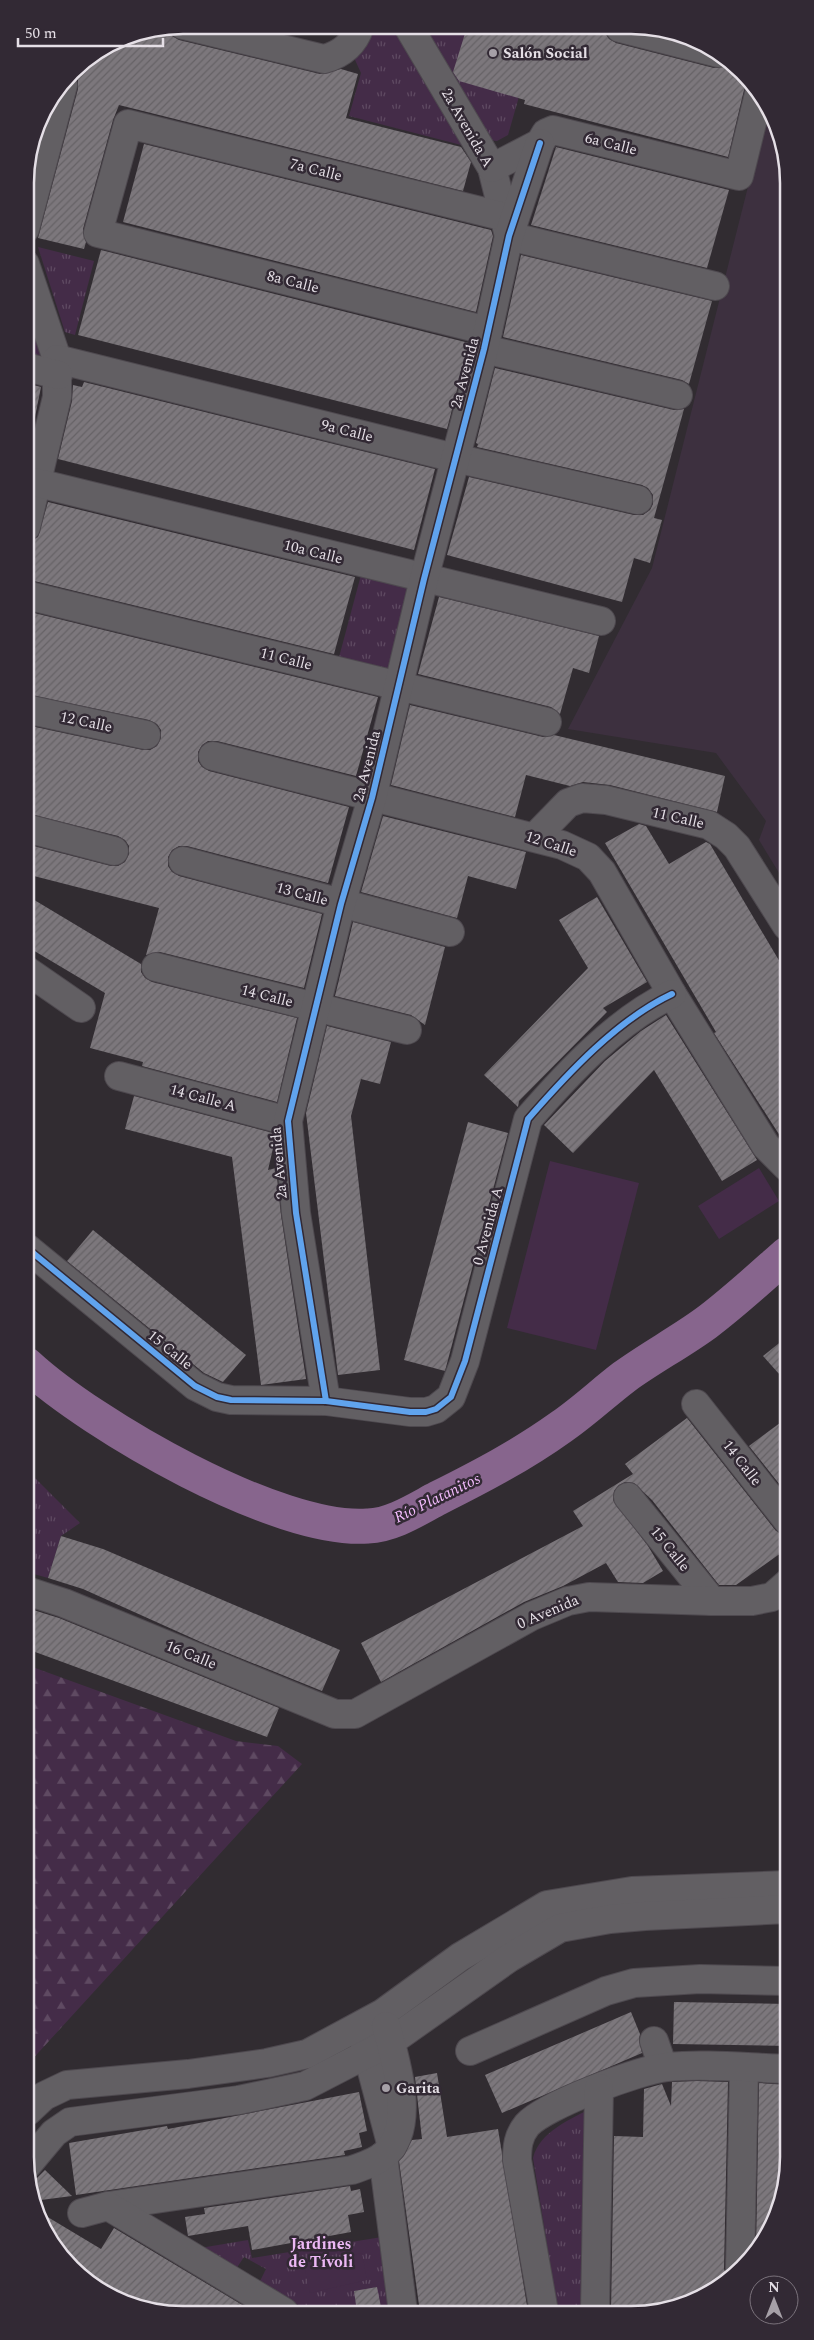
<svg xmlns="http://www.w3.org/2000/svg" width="814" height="2340" font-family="Spectral,serif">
  <defs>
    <pattern id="grass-tufts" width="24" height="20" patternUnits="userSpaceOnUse" patternTransform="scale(1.25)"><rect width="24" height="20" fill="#442c48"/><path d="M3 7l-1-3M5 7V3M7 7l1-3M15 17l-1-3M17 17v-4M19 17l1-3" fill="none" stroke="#5f4a62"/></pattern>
    <pattern id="forest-firs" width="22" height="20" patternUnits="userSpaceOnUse" patternTransform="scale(1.25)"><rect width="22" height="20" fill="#442c48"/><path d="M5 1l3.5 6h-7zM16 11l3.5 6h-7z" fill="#5f4a62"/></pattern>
    <pattern id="building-hatch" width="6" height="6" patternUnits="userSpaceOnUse" patternTransform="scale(1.25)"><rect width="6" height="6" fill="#7c777c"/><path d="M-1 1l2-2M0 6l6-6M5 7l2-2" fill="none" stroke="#666266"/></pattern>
  </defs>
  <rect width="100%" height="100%" fill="#312c31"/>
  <polygon fill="#3d303f" points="768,107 773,113 786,152 787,886 759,840 766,821 716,753 568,729 652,568"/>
  <g fill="url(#grass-tufts)">
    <polygon points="362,26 402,26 469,147 349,116 361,73 351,51"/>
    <polygon points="414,27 539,27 508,135 497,141 488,140"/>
    <polygon points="38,247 94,261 75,335 65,332"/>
    <polygon points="26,284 46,358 26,351"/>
    <polygon points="361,575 414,589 392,675 338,661"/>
    <polygon points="27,1470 80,1523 61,1536 48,1578 27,1572"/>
    <path d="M 594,2107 L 589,2312 L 558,2312 L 533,2158 C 540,2131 571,2119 594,2107 Z"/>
    <polygon points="382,2237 396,2312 311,2312 259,2283 266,2269 244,2257 236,2269 200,2248 248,2240 252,2258"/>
  </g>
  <polygon fill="url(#forest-firs)" points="27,1665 236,1741 278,1746 302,1764 28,2064"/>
  <g fill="#442c48">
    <polygon points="550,1161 639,1183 596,1350 507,1328"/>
    <polygon points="759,1168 779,1201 719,1239 698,1206"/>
    <polygon points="362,2253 367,2280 310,2293 304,2265"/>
  </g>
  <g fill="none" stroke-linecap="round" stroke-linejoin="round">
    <path stroke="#87658d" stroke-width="35" d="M 27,1365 C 92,1425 278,1533 368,1526 C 393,1525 417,1509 438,1498 C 480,1477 522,1455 561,1427 C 583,1412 603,1393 624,1377 C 650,1358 680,1342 706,1323 C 734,1302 761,1277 787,1254"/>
  </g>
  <g fill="url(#building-hatch)">
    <polygon points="251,25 294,26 292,35"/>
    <polygon points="467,27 586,28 605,33 609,39 616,43 714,68 727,65 740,69 750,82 744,90 728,157 524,104 525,100 459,81 453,72"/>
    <polygon points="168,28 172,36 179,40 320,74 341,69 358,74 346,118 461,147 471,162 463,191 119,105 113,120 83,229 86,242 84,249 38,238 78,89 78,80 72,73 79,64 123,37"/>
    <polygon points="144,144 491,230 493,236 476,312 123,222"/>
    <polygon points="556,147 729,190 707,268 531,225"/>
    <polygon points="101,250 469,343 447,429 78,335"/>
    <polygon points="521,255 712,301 689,384 682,380 503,337"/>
    <polygon points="495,368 674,410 684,409 654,518 662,520 650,563 634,558 622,602 447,555 469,477 634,515 643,515 650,510 653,504 653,495 648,488 642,485 477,447 478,444 476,443"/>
    <polygon points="84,382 435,469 414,550 58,459 72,401 73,385 82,387"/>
    <polygon points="26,383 41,387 28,452 26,451"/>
    <polygon points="48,502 355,577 334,654 30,580 35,562 26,561 26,542 38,537"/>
    <polygon points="439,597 599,636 589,673 573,668 560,714 551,707 418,674"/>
    <polygon points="26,611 378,697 356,776 217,741 208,741 202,745 198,752 198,761 202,767 209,771 349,807 328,883 187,846 179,846 172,850 168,857 168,866 172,872 179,876 322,914 304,988 160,952 146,955 159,908 26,874 26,844 111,866 118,866 125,862 129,854 129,846 125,840 118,836 26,813 26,725 143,750 150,750 157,746 161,738 161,730 157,724 149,720 26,694"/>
    <polygon points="410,705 543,737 554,735 725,776 717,812 610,785 583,782 570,786 526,775 515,817 391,785"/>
    <polygon points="383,816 526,852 516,889 468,876 457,918 361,892"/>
    <polygon points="639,824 646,826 669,864 706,842 710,844 787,974 787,1136 782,1139 714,1033 716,1032 605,843"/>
    <polygon points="26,895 141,964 141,972 145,978 152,982 297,1018 277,1102 142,1066 143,1062 90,1048 105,993 26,946"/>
    <polygon points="597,897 647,982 603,1008 607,1012 519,1101 518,1107 484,1075 588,968 559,920"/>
    <polygon points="353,922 445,947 425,1025 411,1015 335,996"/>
    <polygon points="666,1015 757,1160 722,1181 654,1070 573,1153 544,1125 605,1061 641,1031"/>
    <polygon points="327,1026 391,1042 380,1084 361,1079 351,1116 380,1370 338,1375 306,1113"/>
    <polygon points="134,1096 273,1133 274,1144 268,1170 276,1168 281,1215 306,1379 261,1385 232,1157 125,1129"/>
    <polygon points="468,1122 508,1133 445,1371 404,1360"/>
    <polygon points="93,1230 246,1355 223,1382 204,1373 67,1261"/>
    <polygon points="788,1336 788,1384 763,1356"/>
    <polygon points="788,1417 788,1495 749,1446"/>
    <polygon points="687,1418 776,1531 788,1536 788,1548 736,1585 719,1585 652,1500 634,1483 625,1482 619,1485 614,1491 613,1500 648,1546 663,1571 643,1583 618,1582 606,1563 563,1586 524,1602 381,1682 361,1643 583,1526 573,1511 633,1474 625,1464"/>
    <polygon points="61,1536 103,1549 340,1650 322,1691 203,1643 83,1589 48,1578"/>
    <polygon points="27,1608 59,1618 279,1708 267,1737 27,1649"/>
    <polygon points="674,2002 788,2004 789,2046 673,2044"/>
    <polygon points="631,2012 640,2034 639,2039 642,2053 502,2113 485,2075"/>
    <polygon points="437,2073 447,2137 498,2129 528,2312 485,2312 484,2306 445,2312 420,2312 399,2161 412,2140 422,2139 415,2077"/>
    <polygon points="697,2081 728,2082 724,2269 728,2279 710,2294 662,2312 611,2312 614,2136 643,2137 644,2089 662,2084 671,2106 672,2082"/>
    <polygon points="759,2083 788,2085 789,2167 777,2217 756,2251"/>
    <polygon points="359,2092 367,2131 359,2133 362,2147 344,2151 345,2155 76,2195 69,2143 167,2126 168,2129"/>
    <polygon points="45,2170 72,2196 33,2201 28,2187"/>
    <polygon points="350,2186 351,2191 360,2189 364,2212 348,2215 351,2232 252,2250 248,2226 188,2236 185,2217 205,2214 204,2208"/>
    <polygon points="36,2210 101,2249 114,2228 254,2312 155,2312 64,2259 46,2236"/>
    <polygon points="377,2287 382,2312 357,2312 354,2291"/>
  </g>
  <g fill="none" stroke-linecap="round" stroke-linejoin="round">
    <g stroke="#4e494f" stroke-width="30">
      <g id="minor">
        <path d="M 183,25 L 324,59 C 342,54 354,44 360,26"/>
        <polyline points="408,26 492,168 509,236 715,286"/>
        <polyline points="620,28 718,53"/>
        <polyline points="492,168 540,143 546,133 553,130 739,176 759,94"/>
        <polyline points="25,229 63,85"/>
        <polyline points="25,264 57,359 57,397 26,527"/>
        <polyline points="488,331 98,233 128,124 505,217"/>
        <polyline points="484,349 678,395"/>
        <polyline points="57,359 455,458 638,500"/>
        <polyline points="26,367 58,375"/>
        <polyline points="26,480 601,621"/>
        <polyline points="26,595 547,722"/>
        <polyline points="26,709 146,735"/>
        <polyline points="213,756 562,845 588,857 602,872 672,994 766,1146 787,1167"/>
        <polyline points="26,828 114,851"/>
        <polyline points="535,837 568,803 582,798 606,800 709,825 726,836 737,847 787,926"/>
        <polyline points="183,861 450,932"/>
        <polyline points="156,967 407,1030"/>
        <polyline points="26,970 81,1008"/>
        <polyline points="119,1076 288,1121"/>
        <path d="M 27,1248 L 195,1386 L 217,1397 L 231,1400 L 326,1401 L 410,1412 L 426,1412 L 436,1409 L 451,1397 L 465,1361 L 528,1119 C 568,1073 617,1020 672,994"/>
        <polyline points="326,1401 296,1213 288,1121 341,904 372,798 424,579 484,349 509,236 540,143"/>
        <polyline points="696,1404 788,1521"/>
        <polyline points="628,1497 712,1601"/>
        <polyline points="27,1591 64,1603 335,1714 355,1714 532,1616 568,1601 589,1597 712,1601 752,1601 772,1597 788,1583"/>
        <polyline points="363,2037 392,2147"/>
        <polyline points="654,2041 663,2067"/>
        <polyline points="470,2051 606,1991 634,1983 700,1979 788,1981"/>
        <polyline points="28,2111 44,2096 67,2085 188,2074 267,2063 307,2054 383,2013 460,1957 547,1905 632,1891 788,1885"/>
        <polyline points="383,2156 403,2312"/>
        <polyline points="28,2164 54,2133 70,2122 239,2100 305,2086 390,2042 509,1958 560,1928 610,1919 645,1916 788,1909"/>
        <path d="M 108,2206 L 352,2170 C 363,2166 375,2163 384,2155 C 417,2128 396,2061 386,2026"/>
        <polyline points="82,2213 108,2206 284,2312"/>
        <polyline points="740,2269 744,2068"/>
        <path d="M 544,2312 L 517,2160 C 517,2147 518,2136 527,2125 C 545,2105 639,2070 667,2067 C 706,2063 749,2068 789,2069"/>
        <polyline points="595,2312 599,2088"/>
      </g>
    </g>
    <use href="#minor" stroke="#625f63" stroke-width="28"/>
    <g stroke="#322934" stroke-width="9">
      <g id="cycleway">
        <path d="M 27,1248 L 195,1386 L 217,1397 L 231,1400 L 326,1401 L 410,1412 L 426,1412 L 436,1409 L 451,1397 L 465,1361 L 528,1119 C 568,1073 617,1020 672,994"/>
        <polyline points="326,1401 296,1213 288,1121 341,904 372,798 424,579 484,349 509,236 540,143"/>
      </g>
    </g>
    <use href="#cycleway" stroke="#60a3ed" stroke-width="6"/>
  </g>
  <g fill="#a6a0a7" stroke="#322934" stroke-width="2">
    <circle cx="493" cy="53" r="5"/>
    <circle cx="386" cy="2088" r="5"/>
  </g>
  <g text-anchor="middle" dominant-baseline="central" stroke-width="5" stroke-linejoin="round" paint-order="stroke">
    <g font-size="15" font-weight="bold" fill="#e5dfe6" stroke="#322934" text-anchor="start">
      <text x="503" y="53">Salón Social</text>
      <text x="396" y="2088">Garita</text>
    </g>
    <g font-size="15" fill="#e5dfe6" stroke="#322934">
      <text transform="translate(467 128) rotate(60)">2a Avenida A</text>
      <text transform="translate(611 144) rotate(14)">6a Calle</text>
      <text transform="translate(316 170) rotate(14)">7a Calle</text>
      <text transform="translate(293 282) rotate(14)">8a Calle</text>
      <text transform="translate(465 373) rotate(-75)">2a Avenida</text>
      <text transform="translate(347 431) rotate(14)">9a Calle</text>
      <text transform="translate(313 552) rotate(14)">10a Calle</text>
      <text transform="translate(286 659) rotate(14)">11 Calle</text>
      <text transform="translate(86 722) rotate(12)">12 Calle</text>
      <text transform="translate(367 766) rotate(-76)">2a Avenida</text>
      <text transform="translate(678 818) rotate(13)">11 Calle</text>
      <text transform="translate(551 844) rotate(18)">12 Calle</text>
      <text transform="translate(302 894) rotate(15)">13 Calle</text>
      <text transform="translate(267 996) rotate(14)">14 Calle</text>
      <text transform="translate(203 1098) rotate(15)">14 Calle A</text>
      <text transform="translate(279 1163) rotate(-95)">2a Avenida</text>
      <text transform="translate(488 1226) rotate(-75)">0 Avenida A</text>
      <text transform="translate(170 1350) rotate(39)">15 Calle</text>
      <text transform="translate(742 1463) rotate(52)">14 Calle</text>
      <text transform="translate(670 1549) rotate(51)">15 Calle</text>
      <text transform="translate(548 1612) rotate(-23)">0 Avenida</text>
      <text transform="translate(191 1655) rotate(22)">16 Calle</text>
    </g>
    <g font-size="16" font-style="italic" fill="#f4bcfe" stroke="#322934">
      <text transform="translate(437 1498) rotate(-26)">Río Platanitos</text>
    </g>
    <g font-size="16" font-weight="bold" fill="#ecb8f5" stroke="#322934">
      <text x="321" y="2244">Jardines<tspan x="321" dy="18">de Tívoli</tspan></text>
    </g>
  </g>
  <path d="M0 0H814V2340H0ZM183 34H631A149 149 0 0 1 780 183V2157A149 149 0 0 1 631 2306H183A149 149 0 0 1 34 2157V183A149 149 0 0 1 183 34Z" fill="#322934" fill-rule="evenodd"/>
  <path fill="none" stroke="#e5dfe6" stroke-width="2.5" d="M183 34H631A149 149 0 0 1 780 183V2157A149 149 0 0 1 631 2306H183A149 149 0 0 1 34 2157V183A149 149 0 0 1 183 34Z"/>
  <g transform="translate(774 2300)"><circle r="24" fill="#322934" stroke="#7a727b"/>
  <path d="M0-4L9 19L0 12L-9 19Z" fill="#a6a0a7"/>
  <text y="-8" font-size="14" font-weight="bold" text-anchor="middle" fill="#e5dfe6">N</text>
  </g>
  <path d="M18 38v8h145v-8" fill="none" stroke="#e5dfe6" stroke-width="2.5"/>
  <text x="25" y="38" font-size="15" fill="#e5dfe6" stroke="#322934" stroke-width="4" paint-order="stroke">50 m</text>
</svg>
